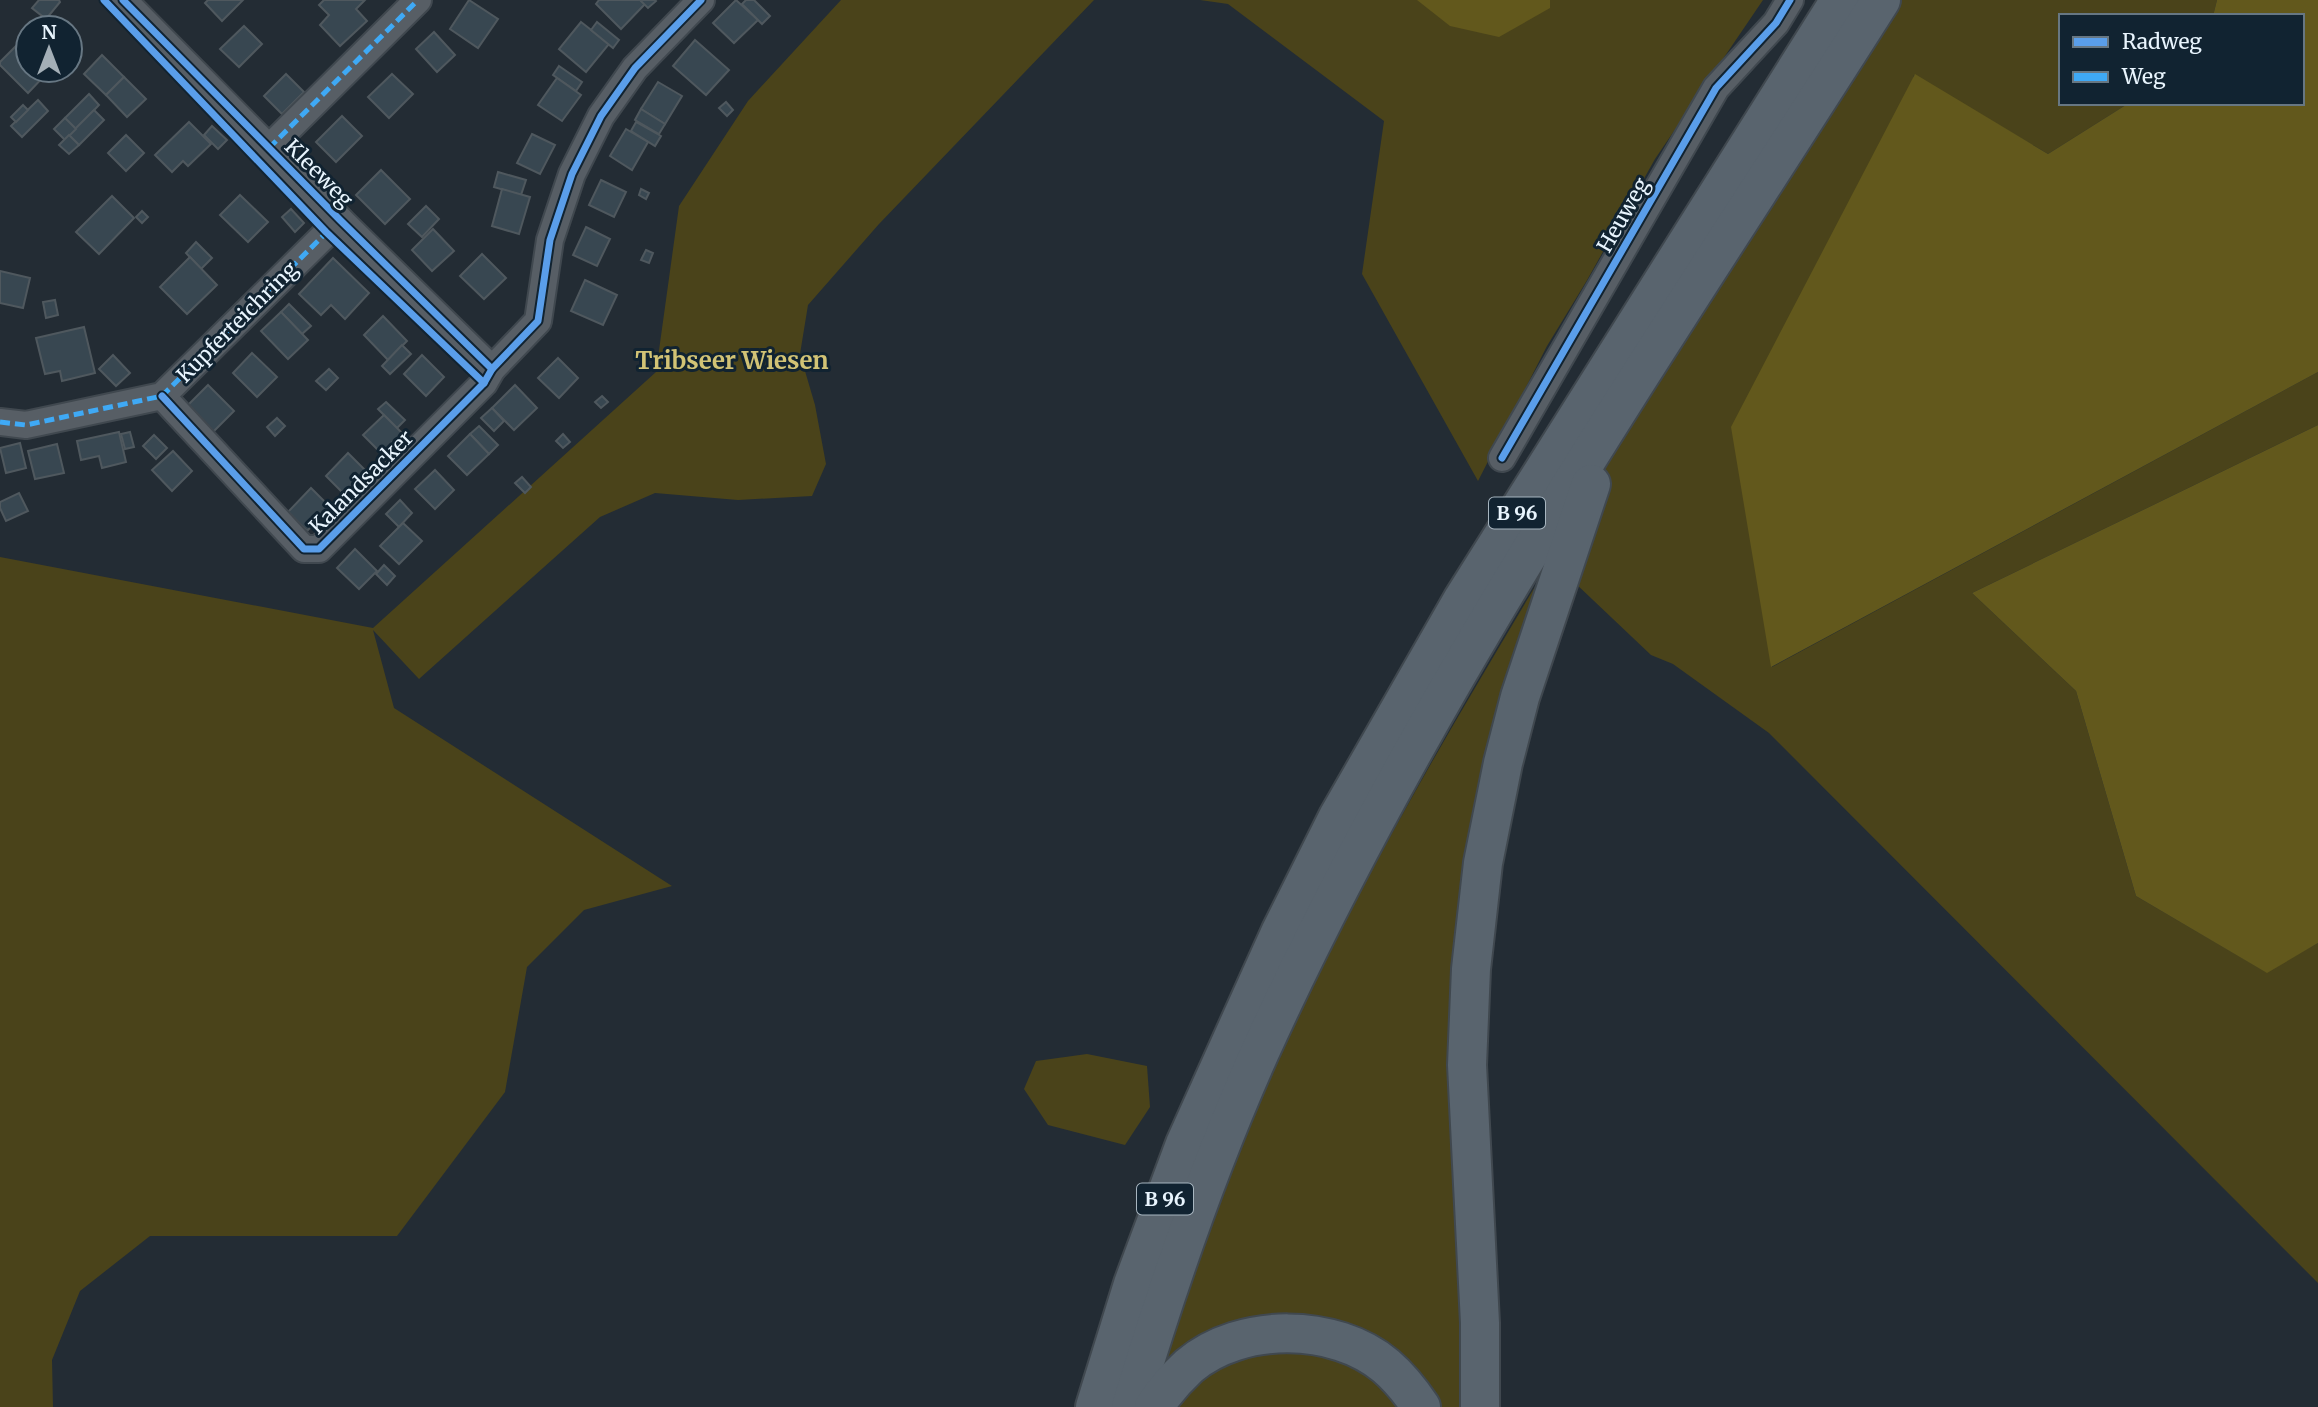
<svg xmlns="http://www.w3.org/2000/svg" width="2318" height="1407" font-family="Merriweather,serif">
  <rect width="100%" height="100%" fill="#232c34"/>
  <g fill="#4a431a">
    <polygon points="841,0 1094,0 879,224 808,305 800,354 815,405 826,464 812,496 738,500 655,493 600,517 419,679 373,630 394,708 672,886 584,910 527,967 505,1092 397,1236 150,1236 80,1291 52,1360 53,1407 0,1407 0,557 373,628 656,372 679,206 748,101"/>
    <polygon points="1200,0 1763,0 1655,159 1586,282 1547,346 1478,481 1362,274 1384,121 1228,4"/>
    <polygon points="1881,0 2217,0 2213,16 2061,16 2061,103 2129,103 2048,154 1914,75 1772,667 2318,372 2318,425 1972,593 2076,691 2136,896 2266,972 2318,943 2318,1283 1769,733 1673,664 1651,655 1574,582 1611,424"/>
    <path d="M 1567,533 L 1502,729 L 1469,1407 L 1435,1407 L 1338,1328 L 1160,1373 C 1193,1278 1226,1183 1265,1091 C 1348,896 1459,714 1567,533 Z"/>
    <polygon points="1087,1054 1147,1066 1150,1107 1125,1145 1048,1125 1024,1089 1036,1061"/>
    <polygon points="1331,1344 1412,1407 1164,1407 1206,1362"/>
  </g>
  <g fill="#62581c">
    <polygon points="1417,0 1550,0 1550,8 1499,37 1450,26"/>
    <polygon points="2217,0 2318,0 2318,372 1771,667 1731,427 1915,74 2048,154 2129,103 2302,103 2302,16 2213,16"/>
    <polygon points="2318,425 2318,943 2267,973 2136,896 2076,691 1972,593"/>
  </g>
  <g fill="#384751" stroke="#4f585e" stroke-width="2">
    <polygon points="39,0 59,0 60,2 46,19 32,8"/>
    <polygon points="208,0 243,0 222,21 205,3"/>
    <polygon points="324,0 365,0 356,9 367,21 340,46 320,25 329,15 319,5"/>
    <polygon points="469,0 498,19 478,48 450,29"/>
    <polygon points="599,0 640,0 645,4 621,29 596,4"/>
    <polygon points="640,0 655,0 656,1 648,8"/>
    <polygon points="736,0 758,20 734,43 713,23"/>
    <polygon points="746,0 754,0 770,16 762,24 742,4"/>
    <polygon points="581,22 609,44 586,72 559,49"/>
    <polygon points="597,22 619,40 613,48 591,30"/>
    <polygon points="244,26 262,44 239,67 220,49"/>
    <polygon points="434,32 455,55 437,72 416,49"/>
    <polygon points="695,40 729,70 706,95 673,66"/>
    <polygon points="19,43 28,52 28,70 46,70 48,72 28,93 0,65 0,62"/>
    <polygon points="102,55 124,77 106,95 84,74"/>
    <polygon points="559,66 582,82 576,91 553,75"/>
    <polygon points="286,74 304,92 282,114 264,96"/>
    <polygon points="392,74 413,94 389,118 368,97"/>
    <polygon points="124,77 146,99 127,117 106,95"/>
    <polygon points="557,78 581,95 562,121 538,105"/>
    <polygon points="658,82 682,96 665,124 641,109"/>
    <polygon points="89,94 99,105 76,129 65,118"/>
    <polygon points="38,100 48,111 22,137 11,126"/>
    <polygon points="726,102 733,110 727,116 719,108"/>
    <polygon points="23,105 28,110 16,122 11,117"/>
    <polygon points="641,109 665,124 659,134 635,120"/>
    <polygon points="94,110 104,120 79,145 69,135"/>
    <polygon points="342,116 362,136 336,162 316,142"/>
    <polygon points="65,118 76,129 65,140 54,129"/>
    <polygon points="189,122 211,144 188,166 183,161 172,172 155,155"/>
    <polygon points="636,122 661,136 655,146 631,131"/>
    <polygon points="212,126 227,140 218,149 204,135"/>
    <polygon points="626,129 648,142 632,170 610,156"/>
    <polygon points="532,134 555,145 540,174 517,163"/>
    <polygon points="69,135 79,145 69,154 59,145"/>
    <polygon points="126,135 144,153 126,171 108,153"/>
    <polygon points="381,170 410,199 385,224 356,195"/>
    <polygon points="498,172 526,180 521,195 494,187"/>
    <polygon points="601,180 626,192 614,217 589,205"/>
    <polygon points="502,189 530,197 519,234 492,226"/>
    <polygon points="641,189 649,193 646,199 639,195"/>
    <polygon points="240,195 268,222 248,242 220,215"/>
    <polygon points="112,196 134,218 99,254 76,232"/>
    <polygon points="426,206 439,219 422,237 408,224"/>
    <polygon points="291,209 304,223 295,232 282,217"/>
    <polygon points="142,211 148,217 142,223 136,217"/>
    <polygon points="586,227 610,239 597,266 573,255"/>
    <polygon points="433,229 454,251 432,271 412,250"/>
    <polygon points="196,242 212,258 201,269 186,253"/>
    <polygon points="646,250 653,253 649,263 641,260"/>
    <polygon points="482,254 506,278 484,299 460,276"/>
    <polygon points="190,257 217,285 187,314 160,287"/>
    <polygon points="333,258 369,293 345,319 331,305 321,315 299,294"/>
    <polygon points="0,271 30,278 23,308 0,303"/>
    <polygon points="585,280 617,295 603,325 571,311"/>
    <polygon points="55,300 58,315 46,318 43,302"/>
    <polygon points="289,304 311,326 302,334 281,312"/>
    <polygon points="281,312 308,340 288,359 261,331"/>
    <polygon points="383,316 407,341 388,360 364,335"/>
    <polygon points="84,327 95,373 62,381 60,371 45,374 36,338"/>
    <polygon points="402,345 411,354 390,374 382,366"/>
    <polygon points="252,353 277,377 257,397 233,373"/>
    <polygon points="113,355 130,373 116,386 99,369"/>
    <polygon points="422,355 444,377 426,396 404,374"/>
    <polygon points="558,358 578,378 559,398 538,378"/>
    <polygon points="329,369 338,378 326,390 316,381"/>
    <polygon points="208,385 234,411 213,432 187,406"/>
    <polygon points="515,385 537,408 514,430 492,408"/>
    <polygon points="602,396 608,402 601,408 595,402"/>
    <polygon points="386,402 405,420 397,428 378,409"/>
    <polygon points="492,408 504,421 494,431 481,418"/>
    <polygon points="384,415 402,433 381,453 363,435"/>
    <polygon points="277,418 285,426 275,436 267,427"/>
    <polygon points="479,426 498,445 489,454 470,434"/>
    <polygon points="119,432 126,462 102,468 99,456 81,460 77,441"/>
    <polygon points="130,432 134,447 125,449 121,434"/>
    <polygon points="470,434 489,454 467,475 448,456"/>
    <polygon points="563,434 570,442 563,448 556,441"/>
    <polygon points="154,435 167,448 156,459 143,446"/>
    <polygon points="20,443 26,468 6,473 0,448"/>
    <polygon points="57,444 64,473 35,479 28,451"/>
    <polygon points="173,451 192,471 172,491 152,470"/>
    <polygon points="348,453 366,471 344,494 326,476"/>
    <polygon points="435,470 454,490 435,509 415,489"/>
    <polygon points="522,477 531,487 525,493 515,483"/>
    <polygon points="311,488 330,507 307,531 288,512"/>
    <polygon points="19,493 28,511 6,521 0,508 0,502"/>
    <polygon points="400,500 412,513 399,527 386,514"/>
    <polygon points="403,523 422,541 399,564 380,546"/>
    <polygon points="355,549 377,571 359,589 337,568"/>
    <polygon points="384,565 395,576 387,585 376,574"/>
  </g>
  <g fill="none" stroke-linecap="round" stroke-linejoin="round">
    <g stroke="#40484f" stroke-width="30">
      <g id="minor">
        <polyline points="123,0 340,220 492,369"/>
        <polyline points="269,148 418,0"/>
        <polyline points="162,396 304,549 319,549 484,383 492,369 538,321 550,240 572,174 601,116 635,68 701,0"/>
        <polyline points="0,422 26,425 162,396 340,220"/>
        <polyline points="1502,458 1716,88 1776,23 1790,0"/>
      </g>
    </g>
    <g stroke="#40484f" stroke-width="42">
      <g id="highway">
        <polyline points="1095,1407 1133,1284 1185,1144 1280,933 1338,817 1463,599 1840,0"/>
        <path d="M 1131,1407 C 1167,1287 1209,1166 1260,1052 C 1428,682 1664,342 1881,0"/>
        <path d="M 1154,1407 C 1164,1392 1176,1378 1189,1366 C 1241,1322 1335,1323 1386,1366 C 1400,1378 1411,1392 1421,1407"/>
        <polyline points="1480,1407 1480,1323 1467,1065 1471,969 1483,863 1503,763 1520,697 1591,484"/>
      </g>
    </g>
    <use href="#minor" stroke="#575e65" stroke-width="26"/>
    <use href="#highway" stroke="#59646e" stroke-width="38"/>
    <g stroke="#3fa9f5" stroke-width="5" stroke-dasharray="10 5" stroke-linecap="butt">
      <polyline points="269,148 418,0"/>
      <polyline points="0,422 26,425 162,396 330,229"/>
    </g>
    <g stroke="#112331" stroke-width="11">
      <g id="cycleway">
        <polyline points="104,0 326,232 484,383"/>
        <polyline points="123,0 340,220 492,369"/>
        <polyline points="162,396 304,549 319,549 484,383 492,369 538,321 550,240 572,174 601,116 635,68 701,0"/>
        <polyline points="1502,458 1716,88 1776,23 1790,0"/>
      </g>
    </g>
    <use href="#cycleway" stroke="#5a9eea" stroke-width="7"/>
  </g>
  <g text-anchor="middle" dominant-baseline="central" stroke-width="6" stroke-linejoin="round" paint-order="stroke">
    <g fill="#112331" stroke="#a8b6c0" stroke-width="2">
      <rect x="1489" y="497.5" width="56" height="31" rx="5"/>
      <rect x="1137" y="1183.5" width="56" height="31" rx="5"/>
    </g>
    <g font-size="19" font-weight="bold" fill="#e9f5fe">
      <text x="1517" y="513">B 96</text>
      <text x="1165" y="1199">B 96</text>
    </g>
    <g font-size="21" fill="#e9f5fe" stroke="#112331">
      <text transform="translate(319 173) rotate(45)">Kleeweg</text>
      <text transform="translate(1623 215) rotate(-60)">Heuweg</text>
      <text transform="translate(237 322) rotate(-45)">Kupferteichring</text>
      <text transform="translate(361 482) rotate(-45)">Kalandsacker</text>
    </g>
    <g font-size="24" font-weight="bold" fill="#d2c375" stroke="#112331">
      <text x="732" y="360">Tribseer Wiesen</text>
    </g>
  </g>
  <rect x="2059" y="14" width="245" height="91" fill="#112331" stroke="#677783" stroke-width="2"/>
  <rect x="2073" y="37" width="35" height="10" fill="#5a9eea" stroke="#677783" stroke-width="2"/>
  <text x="2122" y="49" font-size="21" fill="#e9f5fe">Radweg</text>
  <rect x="2073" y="72" width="35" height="10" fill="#3fa9f5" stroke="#677783" stroke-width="2"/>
  <text x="2122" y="84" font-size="21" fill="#e9f5fe">Weg</text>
  <g transform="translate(49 49)"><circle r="33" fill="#112331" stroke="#677783" stroke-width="2"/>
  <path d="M0-5L12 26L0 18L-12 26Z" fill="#a4afb7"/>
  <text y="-10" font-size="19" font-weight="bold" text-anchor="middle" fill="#e9f5fe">N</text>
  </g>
</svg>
